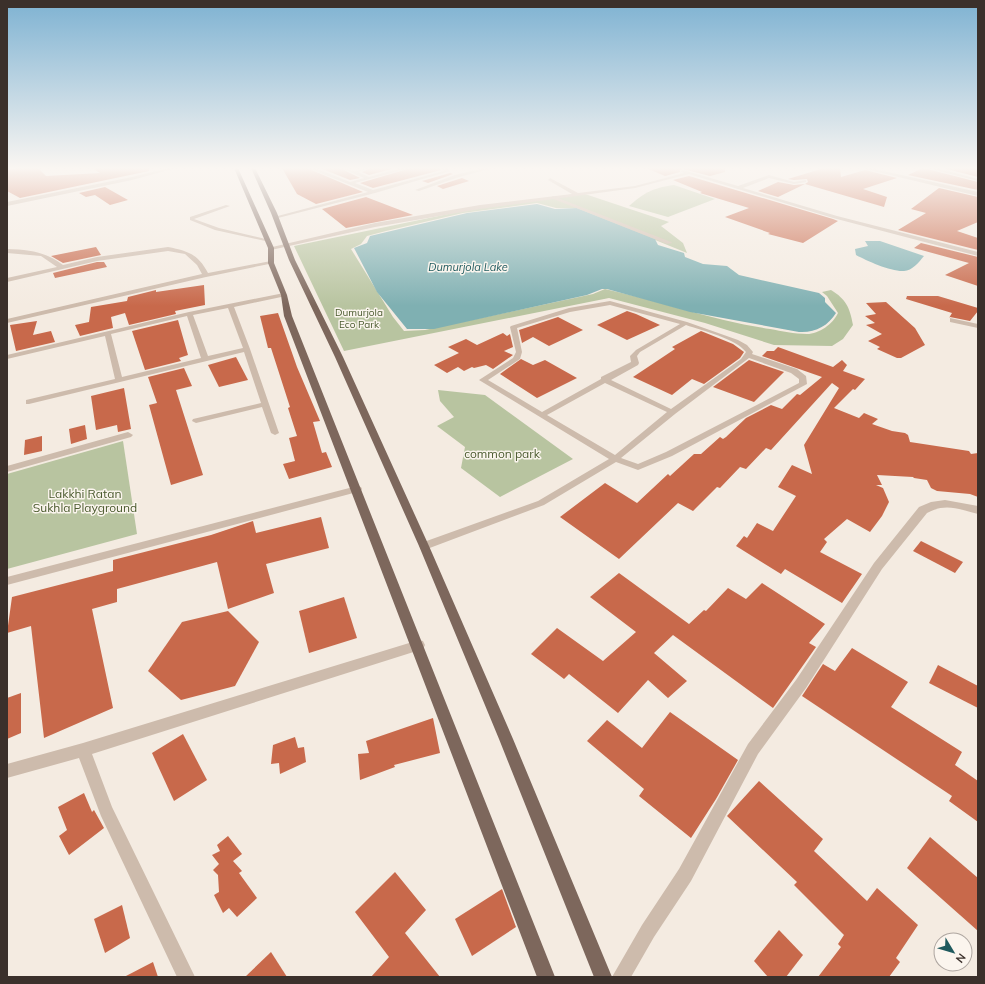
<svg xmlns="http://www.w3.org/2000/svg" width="985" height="984" font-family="Mulish,sans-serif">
  <rect width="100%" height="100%" fill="#f4ebe1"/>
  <g fill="#b8c4a0">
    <path d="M 674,185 L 715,199 L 668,217 L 629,206 C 645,192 653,188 674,185 Z"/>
    <path d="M 582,193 L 669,222 L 661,226 L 683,243 L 687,253 L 577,208 L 556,208 L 537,203 L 463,213 L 386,231 L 367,236 L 361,244 L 351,249 L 393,317 L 404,331 L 425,330 L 593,294 L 605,289 C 660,301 714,321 770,329 C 782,331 794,334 807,334 C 819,334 833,324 838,313 L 827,296 L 822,292 L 831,290 C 846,299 850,308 853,325 L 843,339 L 832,346 L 774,345 L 705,323 L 609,298 L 344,351 L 294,246 L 477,208 Z"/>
    <polygon points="438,390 485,395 573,459 500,497 461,468 465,447 437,426 454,417 440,401"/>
    <polygon points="123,441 137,534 7,569 7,474"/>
  </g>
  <g fill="#7fb0b2">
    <path d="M 537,204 L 555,209 L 577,208 L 655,239 L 658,245 L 684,253 L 685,257 L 703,264 L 727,266 L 739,275 L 819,293 L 825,298 L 825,302 L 836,313 C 828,326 815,333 799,332 L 690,312 L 607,289 L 602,289 L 587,295 L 434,329 L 407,329 L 377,292 L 354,248 L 367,243 L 370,236 L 467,213 Z"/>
    <path d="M 865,241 L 880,241 L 924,256 C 919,262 912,271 904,271 C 892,272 867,261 856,255 L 855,249 L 868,246 Z"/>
  </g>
  <g fill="#c8694b">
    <polygon points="17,168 38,168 46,176 100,173 92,168 149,168 149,171 20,198 7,191 7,170"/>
    <polygon points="282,168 307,168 363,192 316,204 297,194"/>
    <polygon points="320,168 340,168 360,178 350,180"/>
    <polygon points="371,168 395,168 369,175 362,172"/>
    <polygon points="411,168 439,168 441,170 373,188 360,183"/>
    <polygon points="646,168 725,168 725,172 710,176 683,169 680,170 680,172 665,176"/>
    <polygon points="824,168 840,168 841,177 865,170 897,178 863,189 887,197 884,207 805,184 808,182 807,179 794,180 788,179"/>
    <polygon points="923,168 978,182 978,190 908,175"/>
    <polygon points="943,168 978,168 978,177"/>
    <polygon points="450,173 453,174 428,183 422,181"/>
    <polygon points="689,176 833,219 838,221 803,243 768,234 770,233 725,217 749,208 700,193 702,192 673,180"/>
    <polygon points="462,178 469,181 443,189 437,186"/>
    <polygon points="778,182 794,185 805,184 778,197 758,191"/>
    <polygon points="105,187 128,200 110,205 95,195 86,197 79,193"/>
    <polygon points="939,188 978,197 978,222 957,231 978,238 978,250 898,230 926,213 911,209"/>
    <polygon points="366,197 413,215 346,228 322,209"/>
    <polygon points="921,243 978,257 978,286 945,275 969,263 914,248"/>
    <polygon points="96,247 101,255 63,263 51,256"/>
    <polygon points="97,262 104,262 107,267 55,278 53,273"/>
    <polygon points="204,285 205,305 175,311 176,314 129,325 125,313 111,317 113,328 80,336 75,325 89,322 91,307 127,301 128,297 156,290 156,292"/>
    <polygon points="907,296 938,296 978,308 978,311 970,321 950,317 949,318 952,313 906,299"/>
    <polygon points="886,302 915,328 925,345 901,358 897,358 877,349 880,347 868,341 882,334 866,325 875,323 865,316 876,314 866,303"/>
    <polygon points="627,311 636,314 660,325 627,340 597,325"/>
    <polygon points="278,313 297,367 320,421 313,422 322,453 326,452 332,467 289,479 283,464 295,461 289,438 297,436 288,408 290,407 271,348 268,348 260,316"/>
    <polygon points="558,317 583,330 549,346 533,337 522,343 519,330"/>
    <polygon points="178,320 188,355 179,358 181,361 145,370 132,331"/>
    <polygon points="37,321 33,335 51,331 55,342 16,351 10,325"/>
    <polygon points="701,331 733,344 744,352 740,358 704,384 692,379 672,395 633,377 675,349 672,347"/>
    <polygon points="503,333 507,336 510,334 513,347 504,351 513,355 493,369 486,365 474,368 472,367 464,371 458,367 447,373 434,365 459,353 448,347 466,339 477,345"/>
    <polygon points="778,347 833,367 842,360 847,365 843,371 865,379 855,390 853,389 834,408 859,418 864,413 878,419 872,424 892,431 905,433 908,435 910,442 969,451 971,454 978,453 978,497 970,494 937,491 931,488 927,480 914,478 913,477 877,475 882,485 876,485 883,488 889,502 882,516 870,532 847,519 824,539 827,542 820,552 862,574 842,603 785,569 781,574 736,546 744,536 747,538 757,523 773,531 796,496 778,487 792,465 812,474 804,445 839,388 832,383 771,450 766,448 746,469 740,467 720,488 717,487 693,511 678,503 619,559 560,517 605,483 637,503 668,474 670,476 694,454 701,454 720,437 723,439 726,437 746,418 771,405 782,409 797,394 800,395 822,377 762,356 767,351 774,351"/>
    <polygon points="236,357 248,380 219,387 208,365"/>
    <polygon points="521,359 533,365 545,360 577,378 537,398 500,374"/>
    <polygon points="749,360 784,372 754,402 713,387"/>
    <polygon points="184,368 192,386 176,390 203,475 171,485 149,405 157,403 148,377"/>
    <polygon points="124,388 131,429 118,432 117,425 96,430 91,396"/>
    <polygon points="85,425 87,439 71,444 69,429"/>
    <polygon points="42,436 42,451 24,455 25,440"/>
    <polygon points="321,517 329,548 266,564 274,593 228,609 217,562 117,589 117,602 92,609 113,708 44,738 31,626 7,633 12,597 113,571 113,560 211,535 253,521 256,533"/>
    <polygon points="921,541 963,562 955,573 913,551"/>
    <polygon points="619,573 689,624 704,610 706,611 728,588 746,599 762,583 825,624 809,643 816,647 773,708 673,635 654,653 687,681 668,698 648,680 618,713 569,674 564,679 531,654 557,628 603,661 636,632 590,597"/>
    <polygon points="344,597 357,638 309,653 299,611"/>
    <polygon points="228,611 259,642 235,686 181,700 148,671 182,622"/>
    <polygon points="852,648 908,682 891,707 962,752 955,765 978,781 978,822 949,801 952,796 802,696 823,664 835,671"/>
    <polygon points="938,665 978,686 978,708 929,683"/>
    <polygon points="21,693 21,733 7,739 7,698"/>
    <polygon points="670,712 738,760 716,799 691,838 639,796 644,789 587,741 607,720 642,748"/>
    <polygon points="433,718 440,753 394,765 395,767 360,780 358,754 369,753 366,741"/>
    <polygon points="183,734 207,780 174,801 152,753"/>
    <polygon points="295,737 298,748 304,747 306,762 280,774 279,763 271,764 273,745"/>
    <polygon points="759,781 823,839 814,851 867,901 877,888 918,925 896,958 900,962 889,977 818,977 841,947 838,944 844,935 794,885 797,882 727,816"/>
    <polygon points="84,793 92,812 94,810 104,828 69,855 59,836 67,830 58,807"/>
    <polygon points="228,836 242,854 233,861 242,871 239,873 257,898 237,917 229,908 223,913 214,895 219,892 218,875 213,870 219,864 212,855 220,851 217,845"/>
    <polygon points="930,837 978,878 978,931 907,868"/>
    <polygon points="395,872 426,910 405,933 440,977 371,977 389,957 355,912"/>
    <polygon points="502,889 516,927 472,956 455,919"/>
    <polygon points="122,905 130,938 105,953 94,919"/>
    <polygon points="779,930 803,955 786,977 768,977 754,961"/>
    <polygon points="271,952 287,977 245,977"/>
    <polygon points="153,962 158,977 124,977"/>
  </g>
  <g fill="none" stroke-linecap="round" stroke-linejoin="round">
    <g fill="#cdbbac" fill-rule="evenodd">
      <polygon points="553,196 671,242 672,243 667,244 551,198"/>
      <polygon points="226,205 230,206 194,219 219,228 270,240 270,242 215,230 190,220 190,217"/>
      <path d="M 284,293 L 286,294 L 286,296 L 234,307 L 250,349 L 279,433 L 275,435 L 271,433 L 262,407 L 196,423 L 192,421 L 193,419 L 261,403 L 244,352 L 29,404 L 26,404 L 26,400 L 115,379 L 105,336 L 7,359 L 7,355 L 189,312 ZM 228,308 L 243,348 L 208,356 L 193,315 ZM 187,316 L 201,358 L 122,377 L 111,334 Z"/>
      <path d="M 610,301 L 687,322 L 738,340 L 747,345 L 753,352 L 752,354 L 797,369 L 806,376 L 807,384 L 672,456 L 638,470 L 616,462 L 544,505 L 427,549 L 421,549 L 419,546 L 421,543 L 538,501 L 609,459 L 479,380 L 513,358 L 516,352 L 510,327 L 511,326 L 569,308 ZM 610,305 L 680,324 L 636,350 L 630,356 L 631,362 L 601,377 L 601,379 L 542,412 L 488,380 L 520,359 L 522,352 L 517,328 L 570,312 ZM 686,325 C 703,331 735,338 746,352 L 741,359 L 671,409 L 611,380 L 638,365 L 639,363 L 637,356 L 640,352 ZM 749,358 L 791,373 L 799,379 L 799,383 L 666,452 L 638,464 L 621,458 L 675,414 ZM 605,383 L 667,412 L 615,455 L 547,415 Z"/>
    </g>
    <g fill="#cdbbac" fill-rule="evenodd">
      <polygon points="168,168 176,168 132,180 7,206 7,202 132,177"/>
      <polygon points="308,168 315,168 350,182 364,178 341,168 354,171 370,168 358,172 369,177 402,168 410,168 355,183 373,190 444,171 440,168 446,168 450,171 375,193 274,219 274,217 368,192"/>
      <polygon points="484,168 493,168 459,177 419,191 415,190 455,175"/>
      <polygon points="861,168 870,168 978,192 978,196"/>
      <polygon points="927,168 936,168 978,179 978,181"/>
      <polygon points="683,170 738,186 769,175 794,182 806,180 806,182 794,184 769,178 743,188 837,216 978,252 978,256 833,218 689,174 635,188 480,209 375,227 271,250 268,248 375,223 480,205 572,194 548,180 550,178 578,193 635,186 684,173 681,171"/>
      <path d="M 168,247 C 188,251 198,254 208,273 L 271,261 L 274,263 L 206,277 L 7,323 L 7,319 L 202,274 L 197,265 L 185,254 L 168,251 L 97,261 L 7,282 L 7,278 L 57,267 L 41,256 L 7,253 L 7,249 C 30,250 44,251 63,265 L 97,257 Z"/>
      <polygon points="950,318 978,324 978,328 950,322"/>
      <polygon points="128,432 133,435 131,437 7,472 7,466"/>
      <polygon points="357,486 361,487 362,489 361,491 7,585 7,577"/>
      <path d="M 945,500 L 978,506 L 978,514 C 959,509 945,503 927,513 L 882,569 L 806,688 L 758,754 L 691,881 L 654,937 L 631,977 L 612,977 L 642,925 L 679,869 L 748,744 L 796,680 L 874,563 L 919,507 L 931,502 Z"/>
      <polygon points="419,640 423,641 425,645 423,649 92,754 112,807 195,977 177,977 101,816 79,758 7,778 7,764 83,743"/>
    </g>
    <g fill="#7d675c" fill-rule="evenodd">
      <polygon points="234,168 238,168 274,248 274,263 287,295 292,316 555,977 537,977 284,316 281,295 268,263 268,248"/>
      <polygon points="251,168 255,168 277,213 295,260 343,357 429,546 513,739 612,977 594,977 499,739 419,546 335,357 289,260 271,213"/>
    </g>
  </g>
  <linearGradient id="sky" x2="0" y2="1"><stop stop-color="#7eb2d2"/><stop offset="0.55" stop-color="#faf6f2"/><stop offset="1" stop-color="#faf6f2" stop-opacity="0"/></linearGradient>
  <rect width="985" height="306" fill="url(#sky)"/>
  <g text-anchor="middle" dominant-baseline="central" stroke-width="3" stroke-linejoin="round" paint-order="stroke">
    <g font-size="10" fill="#4a5a2e" stroke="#fbf5ee">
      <text x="359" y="312">Dumurjola<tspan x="359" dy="12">Eco Park</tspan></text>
    </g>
    <g font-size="11" font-style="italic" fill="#1f5a5e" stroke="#fbf5ee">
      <text x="468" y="267">Dumurjola Lake</text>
    </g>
    <g font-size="12" fill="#4a5a2e" stroke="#fbf5ee">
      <text x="502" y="453">common park</text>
      <text x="85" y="493">Lakkhi Ratan<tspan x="85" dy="14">Sukhla Playground</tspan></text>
    </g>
  </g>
  <rect width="985" height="984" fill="none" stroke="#3b302b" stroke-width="16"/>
  <g transform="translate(953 952) rotate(128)"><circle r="19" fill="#fbf5ee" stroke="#aea6a0"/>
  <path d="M0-3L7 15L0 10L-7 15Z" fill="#1f5a5e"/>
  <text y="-6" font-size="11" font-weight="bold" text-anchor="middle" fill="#3b302b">N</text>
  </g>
</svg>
